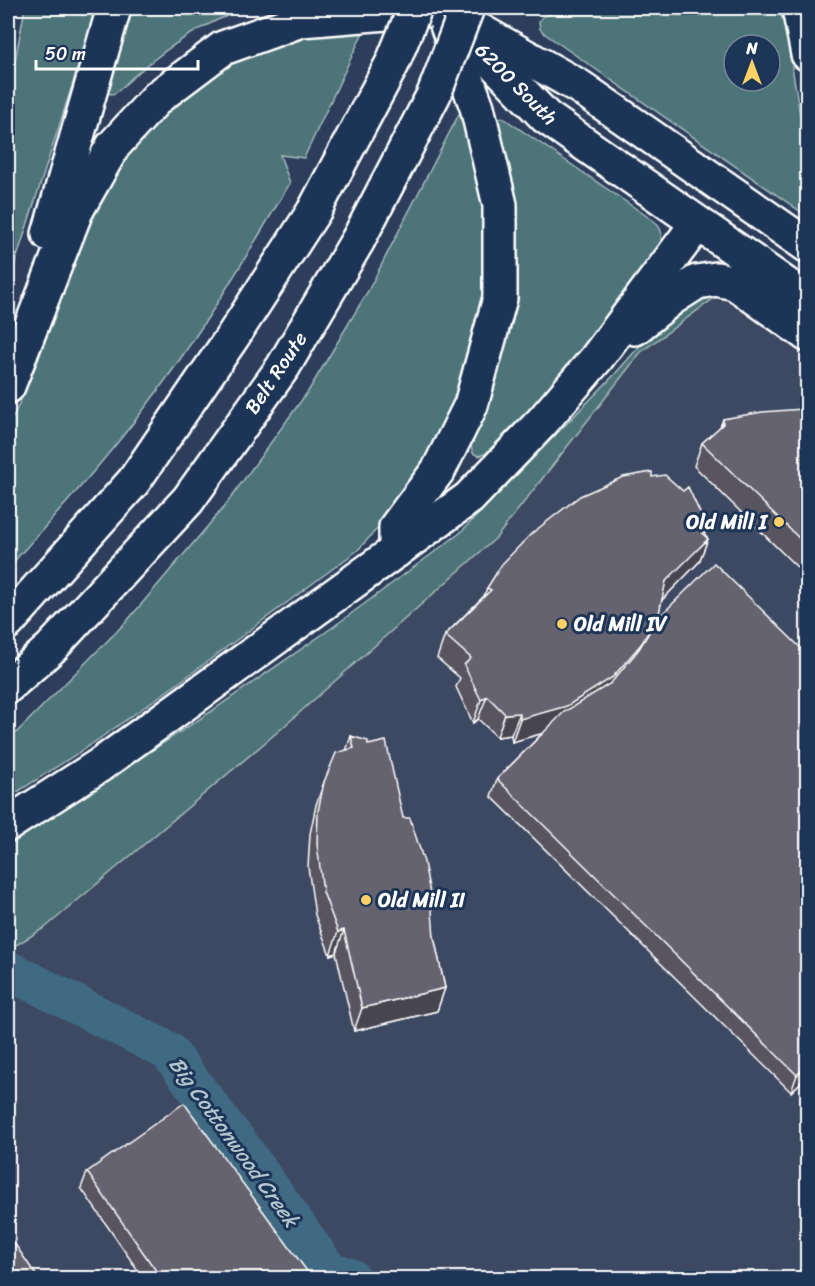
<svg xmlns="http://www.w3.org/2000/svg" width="815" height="1286" font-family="Sriracha,sans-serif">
  <rect width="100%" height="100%" fill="#2c3e5c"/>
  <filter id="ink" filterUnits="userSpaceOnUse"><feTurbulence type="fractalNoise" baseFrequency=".0167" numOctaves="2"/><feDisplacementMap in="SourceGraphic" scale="12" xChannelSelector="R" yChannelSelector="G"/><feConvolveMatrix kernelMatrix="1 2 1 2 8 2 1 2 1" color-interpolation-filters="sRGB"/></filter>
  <g filter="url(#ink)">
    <polygon fill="#3d4962" points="720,294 807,356 807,1278 8,1278 8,950 46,927 281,729 496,538 641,352"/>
    <g fill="#4e7579" stroke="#a6babc" stroke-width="1.5" fill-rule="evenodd">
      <polygon points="25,8 97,8 8,285 8,87 14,66"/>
      <path d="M 126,8 L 249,8 C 199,23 155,55 118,91 C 113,95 110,95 105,91 Z"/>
      <path d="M 572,8 L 782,8 L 807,155 L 807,216 L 545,34 L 540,29 L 539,21 L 543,16 ZM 734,45 L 770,45 L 770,81 L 734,81 Z"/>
      <path d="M 366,26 L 304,158 L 280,155 L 290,183 C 245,259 200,335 147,405 C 104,462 56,515 8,568 L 8,429 L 39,358 L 83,221 L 127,142 L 217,66 L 277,40 Z"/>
      <polygon points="461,110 481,188 486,231 487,270 479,333 462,391 441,437 386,519 358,550 177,684 89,746 8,798 8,741 127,621 224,507 309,390 368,291"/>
      <path d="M 502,117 L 654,221 C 663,230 663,235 659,246 L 576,356 L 530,409 L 485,454 L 478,456 L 473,453 L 471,446 L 491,393 L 497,121 Z"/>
      <polygon points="717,291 807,344 807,354 720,294 641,352 496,538 281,729 46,927 8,950 8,846 213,710 333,627 460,533 614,375 668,314 696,297"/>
    </g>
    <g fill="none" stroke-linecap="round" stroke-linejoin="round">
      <polyline stroke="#3f6b83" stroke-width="39" points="8,970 168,1051 242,1148 328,1270 351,1278"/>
      <g stroke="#fff" stroke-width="38">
        <g id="primary">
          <polyline points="442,9 546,117 808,300"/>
          <polyline points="473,27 580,87 808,246"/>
        </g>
      </g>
      <g stroke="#fff" stroke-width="38">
        <g id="motorway">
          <polyline points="799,8 808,54"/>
          <polyline points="49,234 114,8"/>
          <polyline points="635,328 672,298 697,282 716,279 735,283 808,335"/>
          <polyline points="8,386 76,211 113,146 158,97 223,48 301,20 448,8"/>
          <polyline points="396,551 396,527 439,469 471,405 500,298 500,205 477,107 447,25"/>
          <polyline points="8,622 134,481 233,336 314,211"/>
          <polyline points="8,686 51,648 188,500 283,367 358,240"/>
          <polyline points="8,824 100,765 469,498 542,422 596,359 697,224"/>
        </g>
      </g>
      <use href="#primary" stroke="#1d3557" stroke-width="33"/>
      <use href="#motorway" stroke="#1d3557" stroke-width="33"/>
      <g stroke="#fff" stroke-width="38" stroke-linecap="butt">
        <g id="motorway-bridge">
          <polyline points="314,211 392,64 415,8"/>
          <polyline points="358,240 434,94 467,8"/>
        </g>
      </g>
      <use href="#motorway-bridge" stroke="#1d3557" stroke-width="33"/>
    </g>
    <g fill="#585561" stroke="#fff" stroke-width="1.5">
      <polygon points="807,414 807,577 694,466 702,443 720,427 723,419"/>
      <polygon points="652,477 683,491 707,528 704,535 708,539 699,562 662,600 657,619 807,1076 791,1092 491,796 497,779 543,733 512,742 511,735 497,737 478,719 473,723 456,687 460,678 437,658 445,635 484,596 487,588"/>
      <polygon points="351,736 368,745 403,818 434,937 445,988 437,1011 354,1031 336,953 330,955 315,915 308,867 310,834 316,805 324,782 346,751"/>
      <polygon points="87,1172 312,1278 143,1278 81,1188"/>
    </g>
    <g fill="#47454f" stroke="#fff" stroke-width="1.5">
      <polygon points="707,528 699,548 708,539 699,562 658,604 666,581 702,533"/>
      <polygon points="659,613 651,636 633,665 558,729 512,742 520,719"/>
      <polygon points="487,696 478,719 473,723 481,700"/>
      <polygon points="520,713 511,735 497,737 505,714"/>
      <polygon points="344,930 336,953 330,955 338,932"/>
      <polygon points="445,988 437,1011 354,1031 362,1008"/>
      <polygon points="807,1065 807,1076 791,1092 797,1075"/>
    </g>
    <g fill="#666371" stroke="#fff" stroke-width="1.5">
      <polygon points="803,409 807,414 807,546 702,443 723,424 723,419 762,412"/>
      <polygon points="652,472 652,477 665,475 683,491 688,487 707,528 702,533 708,539 666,581 659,613 642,643 613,677 567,706 520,719 520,713 505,714 487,696 481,700 464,665 471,658 445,635 491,590 487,588 502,564 531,534 580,496 623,477"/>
      <polygon points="714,563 807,654 807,1065 797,1075 497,779 564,712 611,683 639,649 657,619"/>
      <polygon points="351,736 368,741 368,745 386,741 403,818 410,818 424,862 431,898 434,937 445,988 362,1008 344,930 338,932 323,892 317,844 318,811 324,782 336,753 354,748"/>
      <polygon points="184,1103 312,1278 161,1278 87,1172"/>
      <polygon points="8,1234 38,1278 8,1278"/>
    </g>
  </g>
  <g fill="#ffd166" stroke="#1d3557" stroke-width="2">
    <circle cx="779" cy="522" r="6"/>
    <circle cx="562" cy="624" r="6"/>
    <circle cx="366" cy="900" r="6"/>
  </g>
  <g text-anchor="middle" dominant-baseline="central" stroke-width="6" stroke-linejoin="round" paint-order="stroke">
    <g font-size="20" fill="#fff" stroke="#1d3557">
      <text transform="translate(516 84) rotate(45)">6200 South</text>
      <text transform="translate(276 373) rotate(-56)">Belt Route</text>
    </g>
    <g font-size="20" font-weight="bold" fill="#fff" stroke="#1d3557" text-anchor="start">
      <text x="767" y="522" text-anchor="end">Old Mill I</text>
      <text x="574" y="624">Old Mill IV</text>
      <text x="378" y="900">Old Mill II</text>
    </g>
    <g font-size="21" font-style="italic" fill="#b2c4cd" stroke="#1d3557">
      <text transform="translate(234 1142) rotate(54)">Big Cottonwood Creek</text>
    </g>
  </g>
  <rect width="815" height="1286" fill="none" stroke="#1d3557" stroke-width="30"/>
  <rect x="15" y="15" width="785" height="1256" fill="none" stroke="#fff" stroke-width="2" filter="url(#ink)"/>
  <g transform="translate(752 63)"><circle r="28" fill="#1d3557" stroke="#77869a" stroke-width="1.5"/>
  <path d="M0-4.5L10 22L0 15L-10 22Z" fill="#ffd166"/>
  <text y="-9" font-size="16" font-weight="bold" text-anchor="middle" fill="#ffffff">N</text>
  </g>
  <path d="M36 60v9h162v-9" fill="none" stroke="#ffffff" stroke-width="3"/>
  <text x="45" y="60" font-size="18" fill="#ffffff" stroke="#1d3557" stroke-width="4.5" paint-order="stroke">50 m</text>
</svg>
